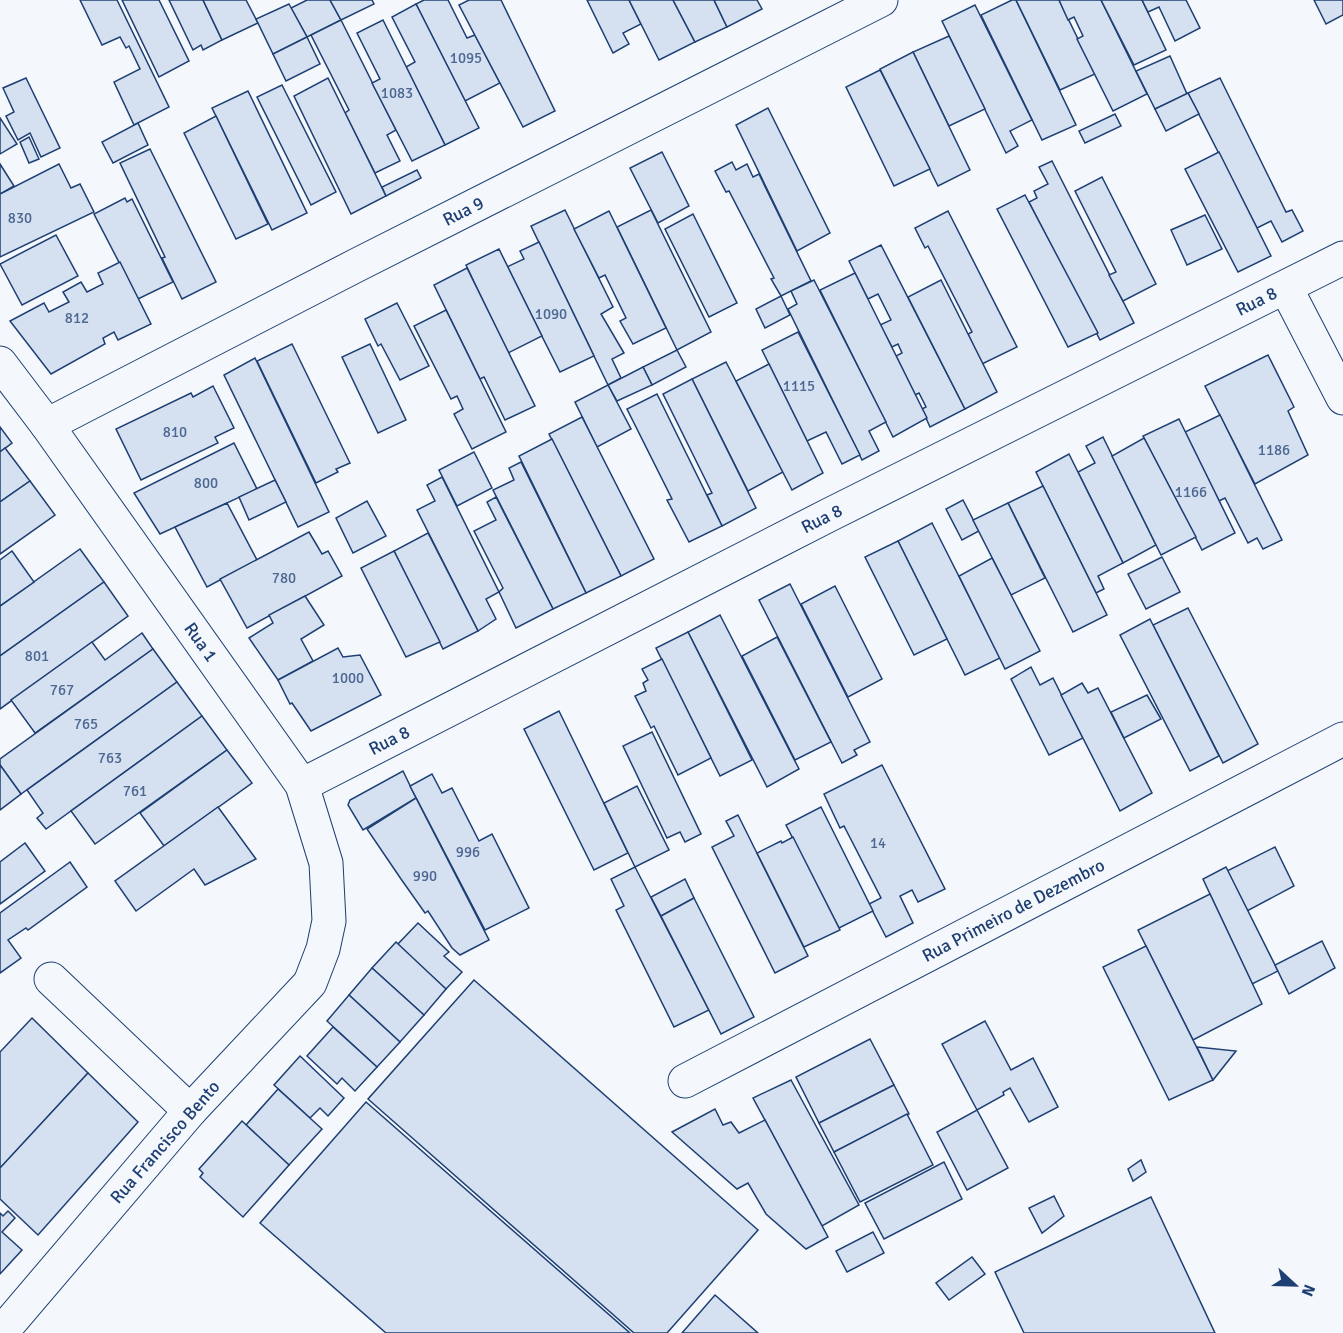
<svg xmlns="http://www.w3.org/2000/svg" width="1343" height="1333" font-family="Signika,sans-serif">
  <rect width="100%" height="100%" fill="#f4f7fb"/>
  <g fill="#d5e0f0" stroke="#1d3f73" stroke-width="1.5">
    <polygon points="80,0 117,0 169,107 134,125 114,82 140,69 129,46 126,48 120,37 102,45"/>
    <polygon points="122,0 159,0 189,61 159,77"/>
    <polygon points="169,0 203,0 222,40 203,50 201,45 193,50"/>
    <polygon points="203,0 246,0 258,23 222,40"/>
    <polygon points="307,0 330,0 341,20 307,37 291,8"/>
    <polygon points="330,0 372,0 374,4 341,20"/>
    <polygon points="424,0 448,0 467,38 475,35 500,83 465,101 416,4"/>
    <polygon points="469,0 501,0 555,111 523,127 459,5"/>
    <polygon points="587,0 629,0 641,24 623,33 629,44 613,53"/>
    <polygon points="629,0 673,0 695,42 659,60"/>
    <polygon points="673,0 714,0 727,27 695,42"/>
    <polygon points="714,0 757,0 762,9 727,27"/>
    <polygon points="1012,0 1016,0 1076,125 1042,140 981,15"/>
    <polygon points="1016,0 1059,0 1095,74 1060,90"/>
    <polygon points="1059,0 1101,0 1147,94 1113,111 1077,39 1083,36 1074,17 1068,20"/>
    <polygon points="1101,0 1142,0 1166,50 1134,65"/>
    <polygon points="1142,0 1186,0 1200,28 1175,41 1159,7 1148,12"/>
    <polygon points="1314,0 1343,0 1343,15 1326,24"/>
    <polygon points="289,4 307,37 273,54 256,19"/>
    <polygon points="416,4 479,128 445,145 406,67 415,62 392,17"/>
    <polygon points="975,5 1032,120 1010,131 1018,146 1006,153 942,21"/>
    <polygon points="341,20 396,130 387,135 400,161 375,173 345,113 349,110 311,35"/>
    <polygon points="383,20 445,145 412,161 372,83 380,79 357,33"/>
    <polygon points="949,36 985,109 949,126 913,52"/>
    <polygon points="307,37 320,64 286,81 273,54"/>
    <polygon points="913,52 970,170 938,186 880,69"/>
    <polygon points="1170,56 1187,94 1155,109 1136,71"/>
    <polygon points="880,70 930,169 894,186 846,87"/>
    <polygon points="26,78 60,148 41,157 30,133 18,140 6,116 14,112 3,88"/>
    <polygon points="328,78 386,196 351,214 294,96"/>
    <polygon points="1220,78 1286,212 1292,210 1303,231 1282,242 1271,221 1257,228 1188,93"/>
    <polygon points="282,85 336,192 311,205 257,97"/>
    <polygon points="248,91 307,213 272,230 212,108"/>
    <polygon points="1188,93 1199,114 1166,131 1155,109"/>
    <polygon points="768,108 830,233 797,251 736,125"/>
    <polygon points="1115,114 1121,126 1085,143 1079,131"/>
    <polygon points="216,116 268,224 236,239 184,133"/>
    <polygon points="0,118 17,144 0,154"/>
    <polygon points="138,123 148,145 113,163 102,142"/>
    <polygon points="29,137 39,159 29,163 20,142"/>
    <polygon points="150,149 216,282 182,299 162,258 165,257 120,163"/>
    <polygon points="662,152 689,206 658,223 630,168"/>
    <polygon points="1219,152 1271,256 1238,272 1185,169"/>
    <polygon points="1052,161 1134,323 1100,340 1029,202 1037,198 1034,191 1048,184 1039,167"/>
    <polygon points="732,162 736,170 747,164 753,177 759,174 811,281 781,296 771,279 774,278 729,191 726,192 715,171"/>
    <polygon points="0,164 14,186 0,194"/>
    <polygon points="59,164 71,188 80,184 94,212 0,257 0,194"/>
    <polygon points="417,170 421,178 386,196 382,187"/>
    <polygon points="1102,177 1156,284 1123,301 1109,275 1116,272 1075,191"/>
    <polygon points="1025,195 1098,333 1068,347 997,209"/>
    <polygon points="125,198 127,202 132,199 173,282 138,299 94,214"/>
    <polygon points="565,210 613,307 601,314 624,353 612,359 621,378 608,385 531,226"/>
    <polygon points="651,210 711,332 677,350 617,227"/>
    <polygon points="609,211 666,328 633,344 620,321 626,318 605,275 599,278 574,229"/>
    <polygon points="948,211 1017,347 982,364 968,334 972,332 928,246 925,248 915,228"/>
    <polygon points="693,214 737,303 709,317 665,229"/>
    <polygon points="1205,215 1222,249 1187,265 1171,230"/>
    <polygon points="56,235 78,276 22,305 0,264"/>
    <polygon points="539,242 594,356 560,372 507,267 524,259 520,251"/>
    <polygon points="881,245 965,409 930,427 922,409 926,407 919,393 915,395 896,356 902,353 898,344 892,347 880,325 891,320 878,294 868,299 849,261"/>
    <polygon points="499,249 542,336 508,353 466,265"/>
    <polygon points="120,262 151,324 118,340 114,332 103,338 105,344 51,374 10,321 44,303 49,312 69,302 63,292 81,282 87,292 103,284 98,273"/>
    <polygon points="467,268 535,406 505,420 484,377 480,379 434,285"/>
    <polygon points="855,273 927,418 893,437 820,290"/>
    <polygon points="814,280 886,422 869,431 879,451 862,460 788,309 797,304 791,291"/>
    <polygon points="941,280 997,392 965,409 908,297"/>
    <polygon points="781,296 790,315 765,328 756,309"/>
    <polygon points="397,303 429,366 400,380 381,344 378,346 365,319"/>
    <polygon points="446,310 506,432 472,449 454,414 463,409 457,396 451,399 414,326"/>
    <polygon points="798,332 860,455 842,464 826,432 807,441 762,350"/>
    <polygon points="292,344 350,463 336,469 338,472 316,483 257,361"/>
    <polygon points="370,344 406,420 378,433 342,357"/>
    <polygon points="677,350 686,367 652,385 643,367"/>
    <polygon points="1268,355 1294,407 1288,411 1308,455 1255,484 1205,386"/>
    <polygon points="255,358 329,512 298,527 224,375"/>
    <polygon points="726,362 783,472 748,491 692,379"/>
    <polygon points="769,364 823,473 792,490 736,381"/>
    <polygon points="643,367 652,385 617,401 608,385"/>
    <polygon points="692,379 756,508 722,526 707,495 712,493 663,394"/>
    <polygon points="608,385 631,429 597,447 575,402"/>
    <polygon points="213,386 234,428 215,437 218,443 141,480 116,429 191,393 193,397"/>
    <polygon points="657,394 722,526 689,542 667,500 672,499 627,409"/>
    <polygon points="1220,415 1282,540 1263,549 1257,538 1248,543 1225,498 1219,501 1185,432"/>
    <polygon points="582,417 654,559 621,576 549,434"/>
    <polygon points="1179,419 1235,533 1202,550 1143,436"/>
    <polygon points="0,427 12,443 0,452"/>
    <polygon points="1103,437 1156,545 1123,563 1078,472 1095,463 1086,446"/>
    <polygon points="1144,438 1196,537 1161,555 1112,456"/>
    <polygon points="552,439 621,576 586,593 519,456"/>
    <polygon points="234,443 257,489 160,534 134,493"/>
    <polygon points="5,448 30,481 0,502 0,452"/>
    <polygon points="474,452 492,488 457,506 439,470"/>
    <polygon points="1069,454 1123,563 1098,576 1104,589 1096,593 1036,472"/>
    <polygon points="521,462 586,593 553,609 493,490 514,480 509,468"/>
    <polygon points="442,477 499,592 486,599 496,619 478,631 417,510 435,501 427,485"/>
    <polygon points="275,480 286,502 249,520 239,497"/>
    <polygon points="30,481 55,515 0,554 0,502"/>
    <polygon points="1043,486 1107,615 1073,632 1008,503"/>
    <polygon points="496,497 553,609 516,628 499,592 503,588 474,531 496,520 487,502"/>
    <polygon points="963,500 979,531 962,540 946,509"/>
    <polygon points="367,501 386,536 353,553 336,518"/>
    <polygon points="227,503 257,560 207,587 175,527"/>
    <polygon points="1008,503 1045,578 1011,595 973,520"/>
    <polygon points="932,523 1000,658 965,675 898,541"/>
    <polygon points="309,532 322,554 328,551 342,576 247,628 220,579"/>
    <polygon points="428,533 478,631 443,649 394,551"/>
    <polygon points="898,541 947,639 914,655 865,557"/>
    <polygon points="80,549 104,582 0,656 0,606"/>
    <polygon points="12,551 34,582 0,606 0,560"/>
    <polygon points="394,551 440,642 406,657 361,568"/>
    <polygon points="1162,557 1180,592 1146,609 1128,574"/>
    <polygon points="992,558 1040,651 1005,669 959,576"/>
    <polygon points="104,582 128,616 0,709 0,656"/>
    <polygon points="790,584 870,742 854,750 857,755 842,763 759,600"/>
    <polygon points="835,586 882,679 848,697 801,604"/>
    <polygon points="305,596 324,625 301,639 313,661 278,680 249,638 273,623 269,615"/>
    <polygon points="1188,608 1258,744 1223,763 1153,625"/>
    <polygon points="720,615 799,769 767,787 688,632"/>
    <polygon points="1150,619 1219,756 1190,771 1120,635"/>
    <polygon points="688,632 752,760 720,776 656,648"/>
    <polygon points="142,633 153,649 35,733 11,700 92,642 105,660"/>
    <polygon points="777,637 831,742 795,760 742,656"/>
    <polygon points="338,648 343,657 360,655 381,695 311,731 292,703 290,704 278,680"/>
    <polygon points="153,649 177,682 21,794 0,765 0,759"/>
    <polygon points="662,659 711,758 678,775 654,726 651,728 635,696 646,691 643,683 648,680 642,669"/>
    <polygon points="1031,667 1040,685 1053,678 1083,738 1049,755 1011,679"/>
    <polygon points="177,682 202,716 46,829 37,818 43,813 27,790"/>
    <polygon points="1082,683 1088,693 1098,688 1152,793 1120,811 1061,695"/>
    <polygon points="1147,695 1161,719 1124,738 1111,712"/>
    <polygon points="559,711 628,853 594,870 524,729"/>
    <polygon points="202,716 227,750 95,844 71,811"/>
    <polygon points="652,732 701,834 685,842 680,832 667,838 623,746"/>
    <polygon points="227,750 252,783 164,846 140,813"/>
    <polygon points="0,765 21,794 0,810"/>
    <polygon points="882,765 945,889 918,902 912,890 900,896 913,923 886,937 869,904 881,898 844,826 840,828 824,794"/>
    <polygon points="403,771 416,798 363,830 348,805 350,800"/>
    <polygon points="432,774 442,793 452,788 479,841 492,834 529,908 485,930 410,786"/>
    <polygon points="637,786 669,850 635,867 604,803"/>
    <polygon points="416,798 489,940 460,955 452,948 428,911 425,913 401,879 367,829"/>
    <polygon points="218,807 256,859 205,885 194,869 136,911 115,881"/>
    <polygon points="821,807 873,911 839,928 786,825"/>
    <polygon points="738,815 808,956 775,973 712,847 734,836 726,821"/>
    <polygon points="793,837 840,930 804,947 757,853 781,841 782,843"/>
    <polygon points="25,843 45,871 0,904 0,862"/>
    <polygon points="1275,847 1294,886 1247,911 1227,871"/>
    <polygon points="70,862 87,887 28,930 26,928 8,940 21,958 0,973 0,913"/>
    <polygon points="635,867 709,1010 674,1027 616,910 624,906 611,879"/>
    <polygon points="1226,867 1278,971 1252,984 1203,879"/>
    <polygon points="685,879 694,898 661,916 651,897"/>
    <polygon points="1210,894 1262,1004 1193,1040 1138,930"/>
    <polygon points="694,898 754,1017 721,1034 661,916"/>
    <polygon points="418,923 449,952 444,956 462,972 446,989 397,945"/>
    <polygon points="1322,941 1335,968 1289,994 1275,965"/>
    <polygon points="396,942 446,989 424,1015 372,968"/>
    <polygon points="1146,946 1213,1080 1169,1100 1103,967"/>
    <polygon points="372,968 424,1015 400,1042 349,995"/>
    <polygon points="474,980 758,1230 667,1333 634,1333 368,1099"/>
    <polygon points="349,995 400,1042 377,1067 327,1021"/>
    <polygon points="32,1018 88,1073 0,1168 0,1052"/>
    <polygon points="985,1021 1011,1070 1033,1058 1058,1107 1029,1122 1010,1088 1003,1092 1004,1095 977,1110 942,1044"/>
    <polygon points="333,1027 377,1067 355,1091 342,1078 337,1084 307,1056"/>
    <polygon points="870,1039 894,1085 819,1123 796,1077"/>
    <polygon points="1197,1047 1236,1051 1213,1080"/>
    <polygon points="300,1056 344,1098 328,1116 320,1108 310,1118 274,1085"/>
    <polygon points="88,1073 138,1122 38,1235 0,1199 0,1168"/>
    <polygon points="791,1080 859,1205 822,1226 753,1098"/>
    <polygon points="894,1085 909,1114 834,1152 819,1123"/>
    <polygon points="278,1089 322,1129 289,1165 246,1125"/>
    <polygon points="366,1102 630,1333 386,1333 260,1223"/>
    <polygon points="715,1109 723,1125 731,1122 739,1133 765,1120 828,1237 806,1249 766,1214 748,1183 737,1189 672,1132"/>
    <polygon points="977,1110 1008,1168 967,1190 937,1132"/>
    <polygon points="907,1114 933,1165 860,1202 834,1152"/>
    <polygon points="242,1121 289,1165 243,1217 200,1177 203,1173 199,1169"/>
    <polygon points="1141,1160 1146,1172 1133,1181 1128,1169"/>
    <polygon points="944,1162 962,1199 884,1239 865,1203"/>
    <polygon points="1054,1196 1064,1216 1042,1233 1029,1208"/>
    <polygon points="1151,1197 1215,1333 1024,1333 995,1272"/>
    <polygon points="8,1211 15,1218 2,1232 22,1250 0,1274 0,1213 3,1216"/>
    <polygon points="873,1232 884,1253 847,1272 836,1251"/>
    <polygon points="972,1257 985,1274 949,1300 936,1283"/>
    <polygon points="715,1295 758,1333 682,1333"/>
  </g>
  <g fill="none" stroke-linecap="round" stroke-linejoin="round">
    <g stroke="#1d3f73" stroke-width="35">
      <g id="minor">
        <polyline points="1286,288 1343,398"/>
        <path id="s1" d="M 0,363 L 47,425 L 302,785 L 326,863 L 329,921 L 323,949 L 310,983 L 190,1111 L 1,1333"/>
        <path id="s2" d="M 47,425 L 357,265 L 881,0"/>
        <path id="s3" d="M 302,785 L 829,515 L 1343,258"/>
        <polyline points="51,979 190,1111"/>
        <path id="s4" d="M 685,1081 L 1343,739"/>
      </g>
    </g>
    <use href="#minor" stroke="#f4f7fb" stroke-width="33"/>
  </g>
  <g text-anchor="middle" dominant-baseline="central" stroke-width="4.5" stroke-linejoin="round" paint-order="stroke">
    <g font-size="15" fill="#4b6792">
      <text x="466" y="58">1095</text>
      <text x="397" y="93">1083</text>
      <text x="20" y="218">830</text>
      <text x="551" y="314">1090</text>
      <text x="77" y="318">812</text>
      <text x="799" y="386">1115</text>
      <text x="175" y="432">810</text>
      <text x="1274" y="450">1186</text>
      <text x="206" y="483">800</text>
      <text x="1191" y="492">1166</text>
      <text x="284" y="578">780</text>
      <text x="37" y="656">801</text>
      <text x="348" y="678">1000</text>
      <text x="62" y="690">767</text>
      <text x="86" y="724">765</text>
      <text x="110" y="758">763</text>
      <text x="135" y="791">761</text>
      <text x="878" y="843">14</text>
      <text x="468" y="852">996</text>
      <text x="425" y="876">990</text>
    </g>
    <g font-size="18" fill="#1d3f73" stroke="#f4f7fb">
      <text stroke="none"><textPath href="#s2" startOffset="468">Rua 9</textPath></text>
      <text stroke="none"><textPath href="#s3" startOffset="1070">Rua 8</textPath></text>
      <text stroke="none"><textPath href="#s3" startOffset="584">Rua 8</textPath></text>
      <text stroke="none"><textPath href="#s1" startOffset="344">Rua 1</textPath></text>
      <text stroke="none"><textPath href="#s3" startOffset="98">Rua 8</textPath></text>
      <text stroke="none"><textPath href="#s4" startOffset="370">Rua Primeiro de Dezembro</textPath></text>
      <text transform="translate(165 1142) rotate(-49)">Rua Francisco Bento</text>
    </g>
  </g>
  <g transform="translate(1295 1285) rotate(112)" stroke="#f4f7fb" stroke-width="4.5" paint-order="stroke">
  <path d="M0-4.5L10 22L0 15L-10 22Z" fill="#1d3f73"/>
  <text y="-9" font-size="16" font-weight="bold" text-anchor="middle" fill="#1d3f73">N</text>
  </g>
</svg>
